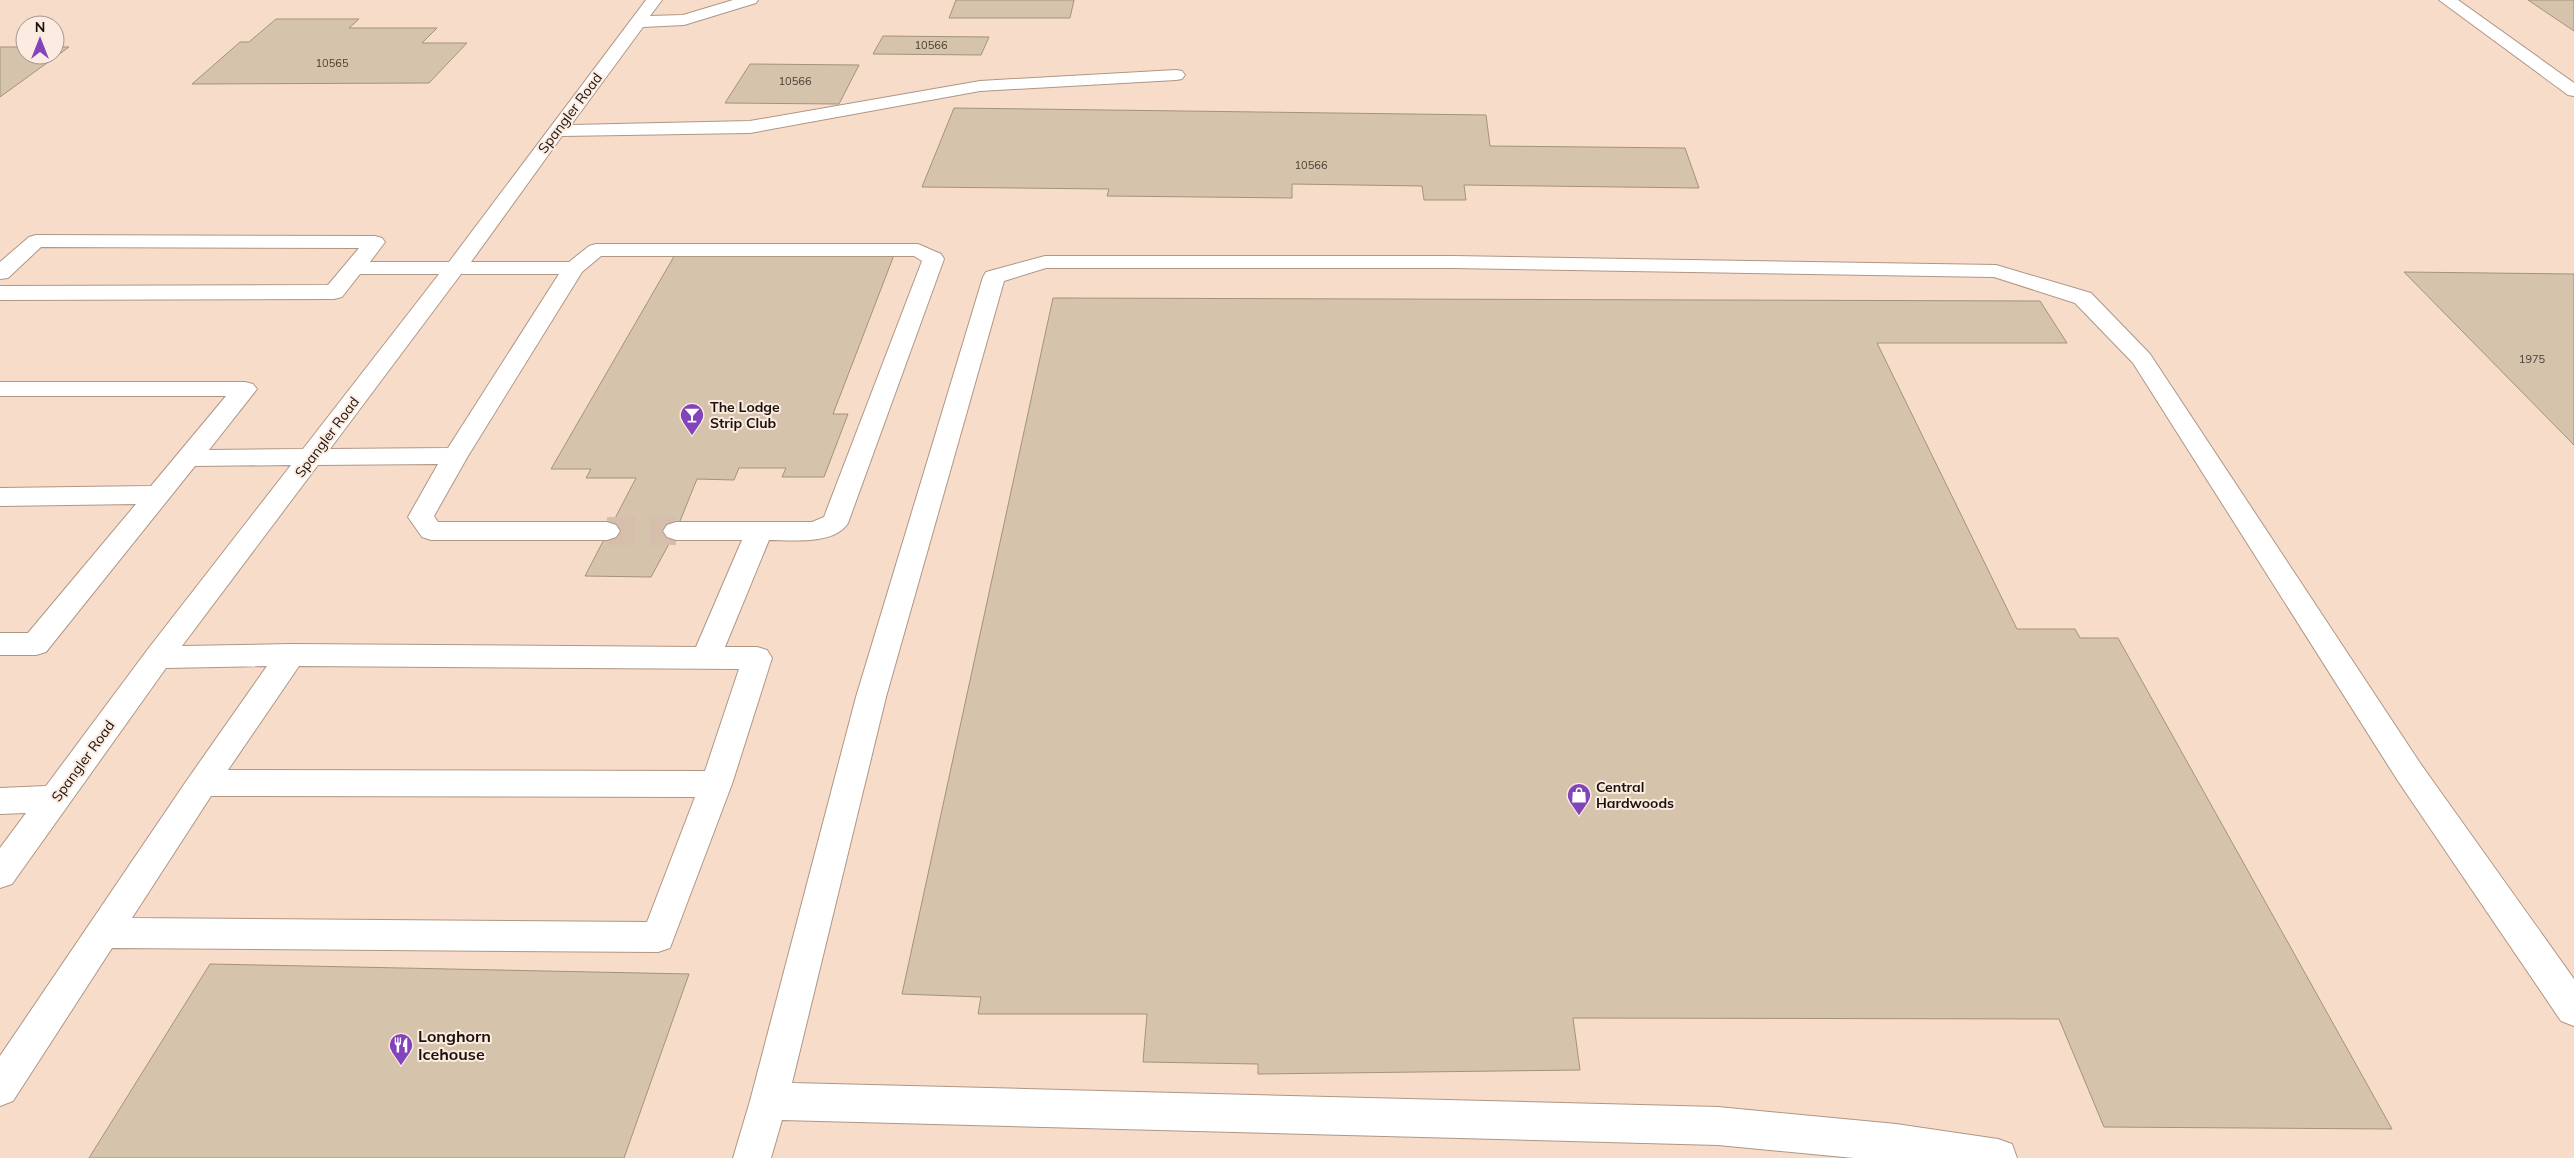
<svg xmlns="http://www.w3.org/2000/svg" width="2574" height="1158" font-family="Mulish,sans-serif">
  <rect width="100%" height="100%" fill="#f7dcc9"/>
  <g fill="#d5c4ab" stroke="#a3937b">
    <polygon points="956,0 1074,0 1070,18 949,18"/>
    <polygon points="2528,0 2574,0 2574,31"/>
    <polygon points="276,19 359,19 349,28 437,28 422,43 467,43 429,83 192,84 240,42 249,42"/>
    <polygon points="883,36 989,37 981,55 873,54"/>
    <polygon points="0,47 25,47 25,55 55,55 55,47 69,47 0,97"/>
    <polygon points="750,64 859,65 839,104 725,103"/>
    <polygon points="954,108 1486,115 1490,146 1685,148 1699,188 1464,185 1466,200 1424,200 1422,186 1292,184 1292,198 1107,196 1109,189 922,187"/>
    <polygon points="676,253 894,255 833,414 848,414 824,477 782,477 786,468 739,468 734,480 697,479 676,531 651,577 585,576 636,478 586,478 591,469 551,469"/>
    <polygon points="2404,272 2574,274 2574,445"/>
    <polygon points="1053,298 2040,301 2067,343 1877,343 2017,629 2075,629 2080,638 2118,638 2392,1129 2104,1127 2059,1019 1573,1018 1580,1070 1258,1074 1258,1064 1143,1062 1147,1014 978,1014 981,997 902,994"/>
    <polygon points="210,964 689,974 624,1158 89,1158"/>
  </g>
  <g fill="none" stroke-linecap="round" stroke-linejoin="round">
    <polyline stroke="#d6beac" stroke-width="28" stroke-dasharray="28 14" stroke-linecap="butt" points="607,531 676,531"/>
    <g stroke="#af9685" stroke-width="2">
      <g id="minor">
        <path d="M 646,0 L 662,0 L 650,16 L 683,15 L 733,0 L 758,0 L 756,3 L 684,25 L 643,27 L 571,125 L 750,121 L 980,81 L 1176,70 L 1182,71 L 1185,75 L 1182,79 L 1176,80 L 980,91 L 750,133 L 562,136 L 471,262 L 569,262 L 589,246 L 596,244 L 918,244 L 941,254 L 944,259 L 848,523 C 835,545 791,540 769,540 L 725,647 L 757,647 L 767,650 L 772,658 L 732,784 L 670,948 L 658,952 L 112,948 L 13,1101 L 0,1106 L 0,1056 L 185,783 L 267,666 L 166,668 L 12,884 L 0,888 L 0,848 L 26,813 L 0,814 L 0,788 L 46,786 L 148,649 L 291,465 L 195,466 L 46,652 L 36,655 L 0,655 L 0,633 L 28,633 L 136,504 L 0,506 L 0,488 L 151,486 L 226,396 L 0,396 L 0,382 L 245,382 L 253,384 L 257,389 L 209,450 L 303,449 L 439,274 L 360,274 L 342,297 L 334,299 L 0,300 L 0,286 L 328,285 L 359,248 L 41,247 L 8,278 L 0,279 L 0,262 L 29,237 L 36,235 L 375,236 L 382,238 L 385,242 L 370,262 L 449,262 ZM 601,256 L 914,256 L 922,261 L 824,517 L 812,522 L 676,522 L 667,525 L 663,531 L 667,537 L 676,540 L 742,540 L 696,647 L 291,644 L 182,646 L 318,465 L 438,464 L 408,517 L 422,537 L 431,540 L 607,540 L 616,537 L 620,531 L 616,525 L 607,522 L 438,522 L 434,516 L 468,456 L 582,272 ZM 461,274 L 559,274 L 448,448 L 330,449 ZM 299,666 L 739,669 L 705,771 L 228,770 ZM 211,796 L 695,797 L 647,922 L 132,918 Z"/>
        <polygon points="2439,0 2458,0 2574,83 2574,96 2568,95"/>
        <polygon points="1045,256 1453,256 1996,265 2091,293 2150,354 2420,763 2574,979 2574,1026 2561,1021 2398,781 2133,363 2075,303 1994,277 1453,268 1046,268 1004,281 886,697 792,1083 1718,1107 1896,1124 1998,1139 2012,1144 2017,1158 1854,1158 1718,1145 782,1120 771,1158 733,1158 750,1101 856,697 983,277 986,272"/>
      </g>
    </g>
    <use href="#minor" fill="#fff" fill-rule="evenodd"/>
  </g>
  <defs>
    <g id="bar-pin" transform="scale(1.25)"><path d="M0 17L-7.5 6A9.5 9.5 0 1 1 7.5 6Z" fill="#8144ba" stroke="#fcebe0"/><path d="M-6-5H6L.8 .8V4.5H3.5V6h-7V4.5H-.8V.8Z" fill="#fff"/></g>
    <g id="shop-pin" transform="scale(1.25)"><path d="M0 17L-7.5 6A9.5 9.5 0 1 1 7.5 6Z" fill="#8144ba" stroke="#fcebe0"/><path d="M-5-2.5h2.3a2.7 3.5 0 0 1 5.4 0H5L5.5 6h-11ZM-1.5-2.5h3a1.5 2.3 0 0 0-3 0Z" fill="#fff"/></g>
    <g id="restaurant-pin" transform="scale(1.25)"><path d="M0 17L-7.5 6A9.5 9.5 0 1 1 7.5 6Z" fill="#8144ba" stroke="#fcebe0"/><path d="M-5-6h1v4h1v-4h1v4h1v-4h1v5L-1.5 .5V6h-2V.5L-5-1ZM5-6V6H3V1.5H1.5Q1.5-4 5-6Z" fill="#fff"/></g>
  </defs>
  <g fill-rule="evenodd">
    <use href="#bar-pin" x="692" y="415"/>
    <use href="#shop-pin" x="1579" y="795"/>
    <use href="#restaurant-pin" x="401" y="1045"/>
  </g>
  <g text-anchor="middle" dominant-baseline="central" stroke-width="4" stroke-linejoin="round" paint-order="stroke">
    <g font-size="11" fill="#4a3e33">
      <text x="931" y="45">10566</text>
      <text x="332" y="63">10565</text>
      <text x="795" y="81">10566</text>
      <text x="1311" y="165">10566</text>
      <text x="2532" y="359">1975</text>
    </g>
    <g font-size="14" fill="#1b120b" stroke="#fcebe0">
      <text transform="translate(570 113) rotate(-53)">Spangler Road</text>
      <text transform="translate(327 437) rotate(-53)">Spangler Road</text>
      <text transform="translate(83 761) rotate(-54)">Spangler Road</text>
    </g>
    <g font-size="14" font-weight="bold" fill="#1b120b" stroke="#fcebe0" text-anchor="start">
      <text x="710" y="407">The Lodge<tspan x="710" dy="16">Strip Club</tspan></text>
      <text x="1596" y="787">Central<tspan x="1596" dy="16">Hardwoods</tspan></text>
    </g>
    <g font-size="16" font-weight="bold" fill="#1b120b" stroke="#fcebe0" text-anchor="start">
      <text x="418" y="1036">Longhorn<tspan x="418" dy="18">Icehouse</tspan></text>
    </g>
  </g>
  <g transform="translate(40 40)"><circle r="24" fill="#fcebe0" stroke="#a2948b"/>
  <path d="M0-4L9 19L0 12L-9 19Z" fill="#8144ba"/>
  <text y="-8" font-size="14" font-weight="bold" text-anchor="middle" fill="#1b120b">N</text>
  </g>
</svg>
